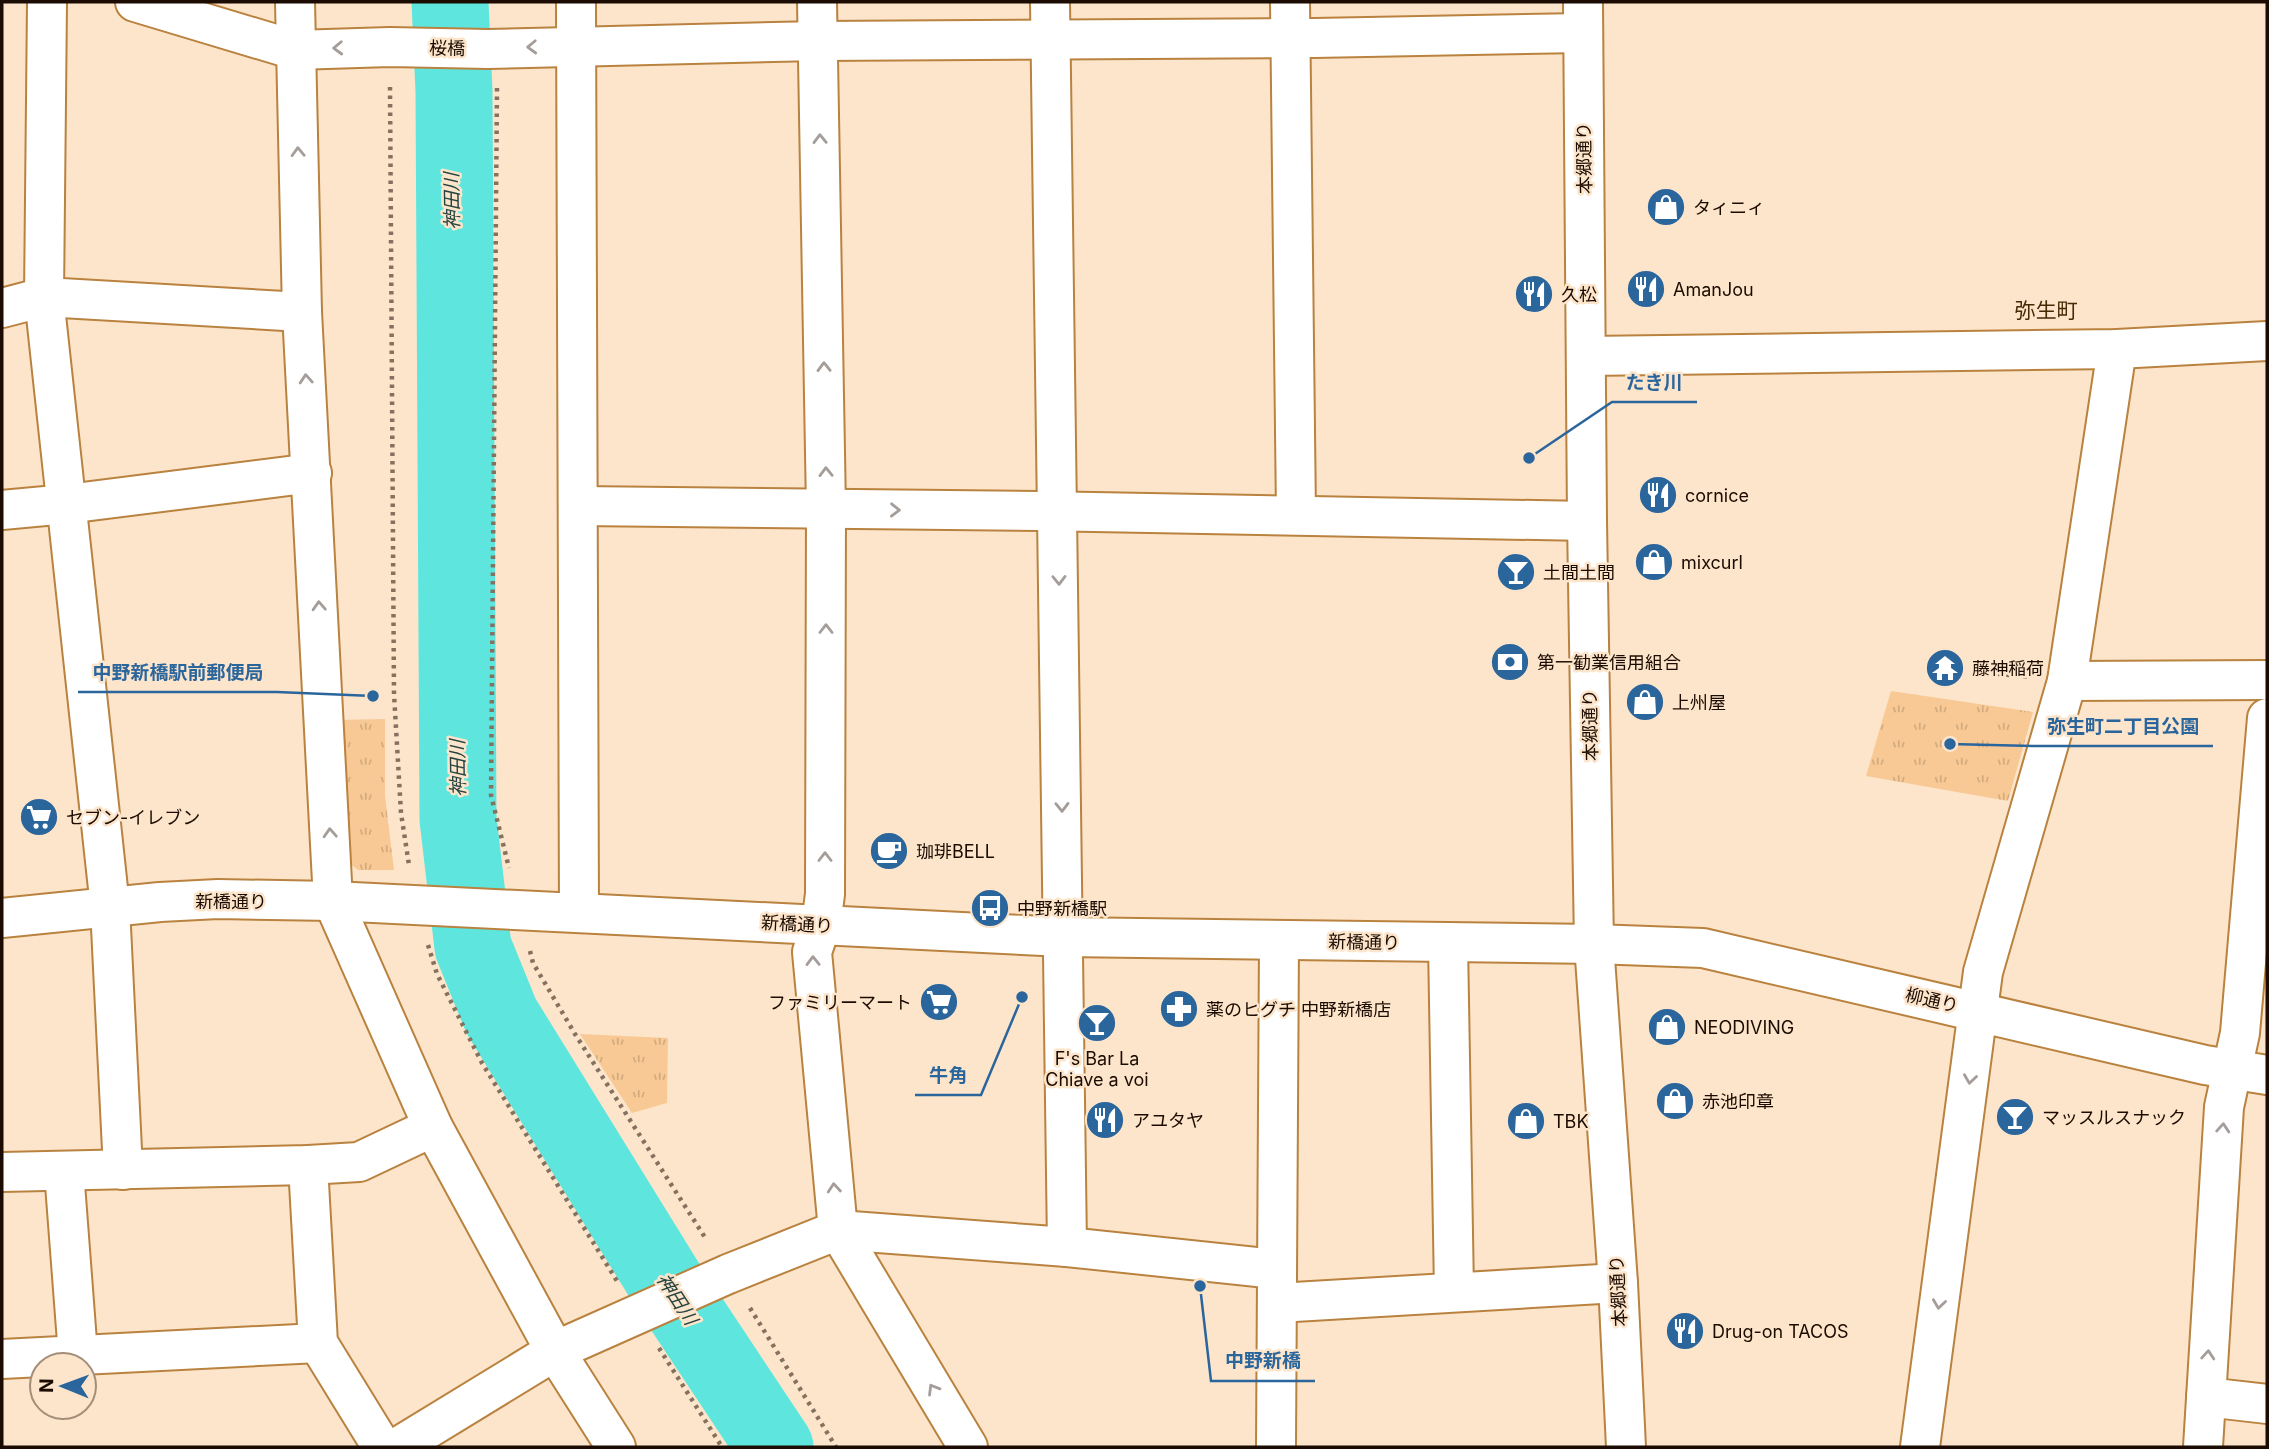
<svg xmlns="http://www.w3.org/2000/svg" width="2269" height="1449" font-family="Inter,'Noto Sans JP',sans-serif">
  <defs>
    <pattern id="grass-tufts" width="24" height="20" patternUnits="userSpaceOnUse" patternTransform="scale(1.75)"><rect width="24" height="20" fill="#f8c994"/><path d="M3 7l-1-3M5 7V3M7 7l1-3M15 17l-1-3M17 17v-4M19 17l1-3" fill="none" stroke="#d4ab7e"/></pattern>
  </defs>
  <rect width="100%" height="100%" fill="#fde5cb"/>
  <g fill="url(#grass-tufts)">
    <polygon points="1891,691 2033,712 2008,801 1866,776"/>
    <polygon points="385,719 385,796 394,870 358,870 339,855 336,720"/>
    <polygon points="580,1034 668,1038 667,1103 632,1113"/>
  </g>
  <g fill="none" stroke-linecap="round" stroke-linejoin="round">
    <polyline stroke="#5ee6de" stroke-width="77" points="450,2 454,91 458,819 473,947 501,1016 666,1283 775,1447"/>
    <g stroke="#b9823f" stroke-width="42">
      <g id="minor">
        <polyline points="47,2 44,297 110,907 123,1170"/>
        <polyline points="135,2 295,50 390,47 488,49 818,41 1314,38 1583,33"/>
        <polyline points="295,2 302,312 333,901 433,1127 555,1351 616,1447"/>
        <polyline points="576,2 579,912"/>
        <polyline points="817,2 826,509 825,894 821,925 812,952 838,1230 968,1447"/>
        <polyline points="1050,2 1067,1247"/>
        <polyline points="1290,2 1296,515"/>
        <polyline points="1583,2 1587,521 1594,944 1618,1283 1626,1447"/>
        <polyline points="2,308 44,297 302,312"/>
        <polyline points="1586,356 2117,349 2267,341"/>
        <polyline points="578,506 1039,511 1587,521"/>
        <polyline points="2,510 67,504 312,473"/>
        <polyline points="2067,681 2267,680"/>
        <polyline points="2,918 160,902 218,899 333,901 1064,937 1594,944 1703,948 2205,1065 2267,1075"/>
        <polyline points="1448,943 1454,1291"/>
        <polyline points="308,1165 318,1343 382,1447"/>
        <polyline points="64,1171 78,1355"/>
        <polyline points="2,1172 308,1165 359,1162 433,1127"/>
        <polyline points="1277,1303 1618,1283"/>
        <polyline points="2,1359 318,1343"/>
        <polyline points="2206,1397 2267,1404"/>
        <polyline points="398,1447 555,1351 728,1274 838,1230 1067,1247 1276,1269"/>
        <polyline points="1276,1447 1279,941"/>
        <polyline points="1920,1447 1983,972 2067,681 2117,349"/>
        <polyline points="2203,1447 2224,1107 2240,1033 2267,718"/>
      </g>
    </g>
    <g stroke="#85715f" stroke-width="4.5" stroke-dasharray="3.5 5" stroke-linecap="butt">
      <polyline points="390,87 394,694 401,813 409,865"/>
      <polyline points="497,88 491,795 509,868"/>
      <polyline points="1981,672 2028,677"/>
      <polyline points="428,945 437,974 482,1063 617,1281"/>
      <polyline points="530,951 533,963 575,1034 706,1239"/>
      <polyline points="750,1308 836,1447"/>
      <polyline points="659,1348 722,1447"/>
    </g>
    <use href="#minor" stroke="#fff" stroke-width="38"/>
  </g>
  <defs><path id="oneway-chevron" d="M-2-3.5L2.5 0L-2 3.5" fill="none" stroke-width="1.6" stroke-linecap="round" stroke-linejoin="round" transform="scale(1.75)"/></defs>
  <g stroke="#a49d99">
    <use href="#oneway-chevron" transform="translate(532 47) rotate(178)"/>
    <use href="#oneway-chevron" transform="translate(338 48) rotate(178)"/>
    <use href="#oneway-chevron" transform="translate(820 139) rotate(-91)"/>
    <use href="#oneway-chevron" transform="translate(298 152) rotate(-92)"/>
    <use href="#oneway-chevron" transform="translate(824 367) rotate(-91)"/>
    <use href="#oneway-chevron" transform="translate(306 379) rotate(-94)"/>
    <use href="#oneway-chevron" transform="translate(826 472) rotate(-91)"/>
    <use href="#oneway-chevron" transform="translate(895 510) rotate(1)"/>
    <use href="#oneway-chevron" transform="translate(1059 580) rotate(89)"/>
    <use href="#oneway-chevron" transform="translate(319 606) rotate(-93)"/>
    <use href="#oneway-chevron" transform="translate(826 629) rotate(-90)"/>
    <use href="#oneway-chevron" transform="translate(1062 807) rotate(89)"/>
    <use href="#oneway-chevron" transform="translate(330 833) rotate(-93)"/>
    <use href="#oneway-chevron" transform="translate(825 857) rotate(-90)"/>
    <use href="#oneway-chevron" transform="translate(813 961) rotate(-91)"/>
    <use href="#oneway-chevron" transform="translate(1970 1079) rotate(98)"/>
    <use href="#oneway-chevron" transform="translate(2223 1128) rotate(-86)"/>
    <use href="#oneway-chevron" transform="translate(834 1188) rotate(-95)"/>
    <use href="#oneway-chevron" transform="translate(1939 1304) rotate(98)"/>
    <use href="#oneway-chevron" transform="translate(2208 1355) rotate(-86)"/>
    <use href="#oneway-chevron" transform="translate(933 1389) rotate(-121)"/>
  </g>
  <defs>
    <g id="shop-disc" transform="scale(2.0125)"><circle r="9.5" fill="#2a659c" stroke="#fde5cb"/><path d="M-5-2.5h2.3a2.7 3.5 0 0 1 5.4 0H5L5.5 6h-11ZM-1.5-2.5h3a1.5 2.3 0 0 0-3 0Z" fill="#fff"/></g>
    <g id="restaurant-disc" transform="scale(2.0125)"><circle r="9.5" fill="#2a659c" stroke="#fde5cb"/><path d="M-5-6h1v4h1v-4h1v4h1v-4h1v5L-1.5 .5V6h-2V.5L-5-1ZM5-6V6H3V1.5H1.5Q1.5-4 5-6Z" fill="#fff"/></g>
    <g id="bar-disc" transform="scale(2.0125)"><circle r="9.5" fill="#2a659c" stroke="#fde5cb"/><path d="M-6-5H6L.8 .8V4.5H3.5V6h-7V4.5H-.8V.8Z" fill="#fff"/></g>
    <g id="bank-disc" transform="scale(2.0125)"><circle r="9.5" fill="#2a659c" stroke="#fde5cb"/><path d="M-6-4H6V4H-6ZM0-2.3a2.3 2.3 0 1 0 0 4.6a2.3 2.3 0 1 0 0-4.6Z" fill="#fff"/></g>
    <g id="temple-disc" transform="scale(2.0125)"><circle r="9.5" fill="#2a659c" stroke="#fde5cb"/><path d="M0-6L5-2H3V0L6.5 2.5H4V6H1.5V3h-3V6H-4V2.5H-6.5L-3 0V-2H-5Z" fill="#fff"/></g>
    <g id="supermarket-disc" transform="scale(2.0125)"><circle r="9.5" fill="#2a659c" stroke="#fde5cb"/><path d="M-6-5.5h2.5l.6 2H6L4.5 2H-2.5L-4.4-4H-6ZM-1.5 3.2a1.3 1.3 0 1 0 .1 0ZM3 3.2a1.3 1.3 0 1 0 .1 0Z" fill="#fff"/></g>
    <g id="cafe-disc" transform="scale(2.0125)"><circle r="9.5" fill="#2a659c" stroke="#fde5cb"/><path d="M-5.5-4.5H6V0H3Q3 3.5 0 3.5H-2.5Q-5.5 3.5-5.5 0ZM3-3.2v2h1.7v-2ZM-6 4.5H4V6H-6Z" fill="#fff"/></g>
    <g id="bus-disc" transform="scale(2.0125)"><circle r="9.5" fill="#2a659c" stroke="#fde5cb"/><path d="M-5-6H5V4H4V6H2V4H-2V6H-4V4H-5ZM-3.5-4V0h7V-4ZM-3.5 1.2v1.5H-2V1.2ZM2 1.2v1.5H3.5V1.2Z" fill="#fff"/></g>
    <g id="pharmacy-disc" transform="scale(2.0125)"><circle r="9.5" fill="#2a659c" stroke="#fde5cb"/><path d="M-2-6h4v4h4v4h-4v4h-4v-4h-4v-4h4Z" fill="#fff"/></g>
  </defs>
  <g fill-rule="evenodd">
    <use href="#shop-disc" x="1666" y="207"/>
    <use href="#restaurant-disc" x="1646" y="289"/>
    <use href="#restaurant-disc" x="1534" y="294"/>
    <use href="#restaurant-disc" x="1658" y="495"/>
    <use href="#shop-disc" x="1654" y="562"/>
    <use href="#bar-disc" x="1516" y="572"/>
    <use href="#bank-disc" x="1510" y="662"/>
    <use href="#temple-disc" x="1945" y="668"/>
    <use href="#shop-disc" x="1645" y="702"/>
    <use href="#supermarket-disc" x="39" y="817"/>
    <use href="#cafe-disc" x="889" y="851"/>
    <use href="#bus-disc" x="990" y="908"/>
    <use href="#supermarket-disc" x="939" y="1002"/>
    <use href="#pharmacy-disc" x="1179" y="1009"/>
    <use href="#bar-disc" x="1097" y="1023"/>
    <use href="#shop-disc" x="1667" y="1027"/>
    <use href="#shop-disc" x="1675" y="1101"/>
    <use href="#bar-disc" x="2015" y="1117"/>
    <use href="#restaurant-disc" x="1105" y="1120"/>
    <use href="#shop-disc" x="1526" y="1121"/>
    <use href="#restaurant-disc" x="1685" y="1331"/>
  </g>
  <g text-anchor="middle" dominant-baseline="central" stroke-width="5" stroke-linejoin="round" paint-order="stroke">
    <g font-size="18" fill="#1b0b00" stroke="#fde5cb">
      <text transform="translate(447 48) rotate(1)">桜橋</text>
      <text transform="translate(1584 158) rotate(-91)">本郷通り</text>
      <text transform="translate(1590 725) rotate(-91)">本郷通り</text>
      <text x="231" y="901">新橋通り</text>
      <text transform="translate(797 924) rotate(3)">新橋通り</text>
      <text transform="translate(1364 942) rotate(1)">新橋通り</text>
      <text transform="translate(1932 1000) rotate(13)">柳通り</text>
      <text transform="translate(1618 1291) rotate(-93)">本郷通り</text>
    </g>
    <g font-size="18" fill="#1b0b00" stroke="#fde5cb" text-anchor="start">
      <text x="1693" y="207">タィニィ</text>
      <text x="1673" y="289">AmanJou</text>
      <text x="1561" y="294">久松</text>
      <text x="1685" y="495">cornice</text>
      <text x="1681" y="562">mixcurl</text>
      <text x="1543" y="572">土間土間</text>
      <text x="1537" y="662">第一勧業信用組合</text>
      <text x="1972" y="668">藤神稲荷</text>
      <text x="1672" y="702">上州屋</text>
      <text x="66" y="817">セブン-イレブン</text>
      <text x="916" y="851">珈琲BELL</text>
      <text x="1017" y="908">中野新橋駅</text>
      <text x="912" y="1002" text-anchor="end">ファミリーマート</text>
      <text x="1206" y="1009">薬のヒグチ 中野新橋店</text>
      <text x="1694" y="1027">NEODIVING</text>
      <text x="1097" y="1058" text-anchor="middle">F's Bar La<tspan x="1097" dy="21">Chiave a voi</tspan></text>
      <text x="1702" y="1101">赤池印章</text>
      <text x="2042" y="1117">マッスルスナック</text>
      <text x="1132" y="1120">アユタヤ</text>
      <text x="1553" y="1121">TBK</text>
      <text x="1712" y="1331">Drug-on TACOS</text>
    </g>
    <g font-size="19" font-style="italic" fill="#264442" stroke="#fde5cb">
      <text transform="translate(452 201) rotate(-91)">神田川</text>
      <text transform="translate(458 768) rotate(-91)">神田川</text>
      <text transform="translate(677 1299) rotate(57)">神田川</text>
    </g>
    <g font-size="21" fill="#462a04" stroke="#fde5cb">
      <text x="2046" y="310">弥生町</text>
    </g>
  </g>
  <path fill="none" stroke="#2a659c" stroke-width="2.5" d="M1529 458L1612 402H1697M373 696L277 692H78M1950 744L2033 746H2213M1022 997L981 1095H915M1200 1286L1211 1381H1315"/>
  <g fill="#2a659c" stroke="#fde5cb" stroke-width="2.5">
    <circle cx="1529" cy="458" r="7"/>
    <circle cx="373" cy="696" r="7"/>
    <circle cx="1950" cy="744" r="7"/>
    <circle cx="1022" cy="997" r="7"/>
    <circle cx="1200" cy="1286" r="7"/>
  </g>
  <g font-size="19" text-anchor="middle" font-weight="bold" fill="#2a659c" stroke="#fde5cb" stroke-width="5" stroke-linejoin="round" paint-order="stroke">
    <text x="1654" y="389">たき川</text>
    <text x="178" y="679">中野新橋駅前郵便局</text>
    <text x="2123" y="733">弥生町二丁目公園</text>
    <text x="948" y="1082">牛角</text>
    <text x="1263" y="1367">中野新橋</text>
  </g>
  <rect width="2269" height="1449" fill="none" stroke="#1b0b00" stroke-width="7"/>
  <g transform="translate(63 1386) rotate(271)"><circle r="33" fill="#fde5cb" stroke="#a38e7a" stroke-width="2"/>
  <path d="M0-5L12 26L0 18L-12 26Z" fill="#2a659c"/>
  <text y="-10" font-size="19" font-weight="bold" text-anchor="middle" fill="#1b0b00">N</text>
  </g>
</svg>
